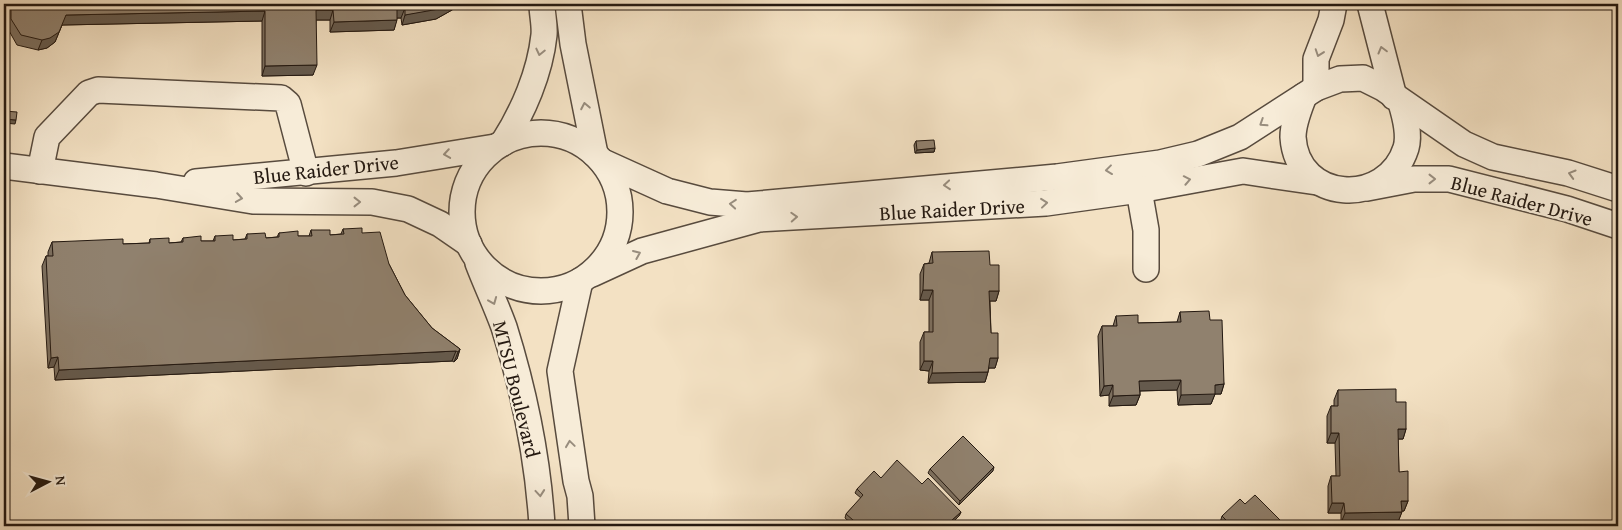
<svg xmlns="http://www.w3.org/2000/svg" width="1622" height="530" font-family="'Gentium Book Plus',serif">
  <rect width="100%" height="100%" fill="#f3e1c3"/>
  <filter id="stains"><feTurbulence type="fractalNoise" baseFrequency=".004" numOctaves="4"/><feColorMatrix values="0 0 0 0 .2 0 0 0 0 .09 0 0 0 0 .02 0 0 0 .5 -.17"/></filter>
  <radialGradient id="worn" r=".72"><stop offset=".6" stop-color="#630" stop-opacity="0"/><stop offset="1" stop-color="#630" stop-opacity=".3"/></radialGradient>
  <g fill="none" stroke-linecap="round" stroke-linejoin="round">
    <g stroke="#584b3e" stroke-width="28">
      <g id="minor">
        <polyline points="568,4 573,44 595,154"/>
        <polyline points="1370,4 1394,97"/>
        <polyline points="1316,88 1316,59 1331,20 1334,4"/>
        <path d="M 1304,96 C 1299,109 1293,123 1293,137 C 1297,203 1387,208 1406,148 C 1410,134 1405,116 1401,103"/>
        <circle cx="541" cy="212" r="79"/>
        <path d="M 503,143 C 523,112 540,73 544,35 C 545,25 542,14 542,4"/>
        <polyline points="603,162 667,191 710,202 747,205 1057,177 1160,163 1198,154 1240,137 1316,88 1340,79 1363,78 1383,88 1464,144 1493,157 1568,173 1618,189"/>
        <polyline points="4,166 156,185 253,201 372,202 408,209 440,224 469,244"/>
        <polyline points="40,171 47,137 89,93 98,90 281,98 288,104 306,173"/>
        <polyline points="196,182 396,163 495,147"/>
        <polyline points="1367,188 1414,179 1449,179 1567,209 1618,226"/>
        <polyline points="1139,190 1146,230 1146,269"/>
        <path d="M 478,263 C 486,284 496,305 504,327 C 524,391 538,459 542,526"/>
        <polyline points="592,274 642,251 759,219 1046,203 1139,190 1243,171 1317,182"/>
        <polyline points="580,281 560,371 576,481 580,496 582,526"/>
      </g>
    </g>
    <use href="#minor" stroke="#f7ecd8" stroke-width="25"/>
  </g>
  <g fill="#7c6f5f" stroke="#241911">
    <polygon points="8,4 460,4 452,10 436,19 402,25 401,18 397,18 394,30 330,32 330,20 316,20 313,75 262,76 262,21 62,25 55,42 47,48 38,50 17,45 8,29"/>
    <polygon points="916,141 935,148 934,152 915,153 914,145"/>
    <polygon points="343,229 362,233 389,264 405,295 432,328 460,349 457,359 454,362 452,361 55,380 54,367 48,368 42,266 46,256 48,256 48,252 52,242 123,244 149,243 150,239 169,243 181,242 183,238 201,241 213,241 215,236 233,240 245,239 247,234 266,238 277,237 279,233 298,236 309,236 311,230 330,235 341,234"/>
    <polygon points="932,252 990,265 999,291 996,301 990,301 991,333 998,358 995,368 989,368 988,372 985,382 928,383 929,371 920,370 920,342 924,332 929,332 929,300 920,300 920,274 924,264 929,263"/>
    <polygon points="1180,312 1210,320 1224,384 1221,394 1215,394 1211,404 1178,405 1177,390 1140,391 1140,395 1136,405 1109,406 1109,395 1100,396 1098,336 1102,326 1113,326 1116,316 1138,323 1177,322"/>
    <polygon points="1338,390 1396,402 1406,429 1403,439 1398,439 1399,472 1408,501 1404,511 1402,511 1398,522 1341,523 1341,513 1328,513 1328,486 1331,476 1336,476 1335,443 1327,443 1327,416 1331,406 1334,406 1334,400"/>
    <polygon points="930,469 993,471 959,505 928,473"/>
    <polygon points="881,478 922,484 961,512 959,516 953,521 956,526 854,526 845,518 846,514 861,498 855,493 857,489"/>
    <polygon points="1245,504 1286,526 1219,526 1222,516"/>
  </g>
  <g fill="#655a4d" stroke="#241911">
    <polygon points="449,4 460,4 452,10 436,19 402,25 405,15"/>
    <polygon points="397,8 405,8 401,18 394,18"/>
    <polygon points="316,10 333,10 330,20 312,20"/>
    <polygon points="265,11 262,21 62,25 55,42 47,48 38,50 42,40 66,15"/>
    <polygon points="397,20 394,30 330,32 334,22"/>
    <polygon points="317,65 313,75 262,76 265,66"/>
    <polygon points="4,119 16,120 15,124 4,123"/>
    <polygon points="935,148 934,152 915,153 917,150"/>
    <polygon points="923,290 933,290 929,300 920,300"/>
    <polygon points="989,291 999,291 996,301 986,301"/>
    <polygon points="460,349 457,359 454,362 458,352"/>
    <polygon points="456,351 452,361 55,380 59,370"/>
    <polygon points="58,357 54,367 48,368 51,358"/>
    <polygon points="990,358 998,358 995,368 986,368"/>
    <polygon points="924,361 933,361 929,371 920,370"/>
    <polygon points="988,372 985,382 928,383 932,373"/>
    <polygon points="1181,380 1177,390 1135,391 1139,381"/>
    <polygon points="1224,384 1221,394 1215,394 1211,404 1178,405 1181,395 1215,385"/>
    <polygon points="1113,385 1109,395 1100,396 1104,386"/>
    <polygon points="1140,395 1136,405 1109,406 1113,396"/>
    <polygon points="1398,429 1406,429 1403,439 1394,439"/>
    <polygon points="1331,433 1339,433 1335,443 1327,443"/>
    <polygon points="994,467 993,471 959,505 960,501"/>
    <polygon points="1401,501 1408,501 1404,511 1398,511"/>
    <polygon points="1332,503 1344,503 1341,513 1328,513"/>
    <polygon points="961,512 959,516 951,524 952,520"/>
    <polygon points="1402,512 1398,522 1341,523 1345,513"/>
  </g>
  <g fill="#90816e" stroke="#241911">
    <polygon points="11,4 449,4 439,9 405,15 405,8 397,8 397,20 334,22 333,10 316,10 317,65 265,66 265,11 66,15 59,32 50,38 42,40 21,35 11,19"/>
    <polygon points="4,111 17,112 16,120 4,119"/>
    <polygon points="934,140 935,148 917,150 916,141"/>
    <polygon points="362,228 362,233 380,232 389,264 405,295 432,328 460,349 458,352 456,351 59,370 58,357 51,358 46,256 53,256 52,242 123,239 123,244 150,243 150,239 169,238 169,243 183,242 183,238 201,236 201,241 215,241 215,236 233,235 233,240 247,239 247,234 265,233 266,238 279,237 279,233 298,231 298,236 312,236 311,230 330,230 330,235 344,234 343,229"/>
    <polygon points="989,251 990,265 999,265 999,291 989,291 991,333 998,333 998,358 990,358 988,372 932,373 933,361 924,361 924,332 933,332 933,290 923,290 924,264 933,263 932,252"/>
    <polygon points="1209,311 1210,320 1222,320 1224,384 1215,385 1215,394 1181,395 1181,380 1139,381 1140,395 1113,396 1113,385 1104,386 1102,326 1117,326 1116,316 1138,315 1138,323 1181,322 1180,312"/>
    <polygon points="1396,389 1396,402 1406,402 1406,429 1398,429 1399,472 1408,471 1408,501 1401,501 1402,512 1345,513 1344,503 1332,503 1331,476 1340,476 1339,433 1331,433 1331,406 1338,406 1338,390"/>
    <polygon points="963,436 994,467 960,501 930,469"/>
    <polygon points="897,460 922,484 928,478 961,512 952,520 956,525 956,526 860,526 846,514 863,495 857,489 874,471 881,478"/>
    <polygon points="1255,495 1286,526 1228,526 1230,524 1222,516 1240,499 1245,504"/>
  </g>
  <defs><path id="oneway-chevron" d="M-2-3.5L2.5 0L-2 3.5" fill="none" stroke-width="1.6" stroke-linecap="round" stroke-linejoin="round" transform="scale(1.25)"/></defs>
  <g stroke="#988d7e">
    <use href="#oneway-chevron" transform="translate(1382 50) rotate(-105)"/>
    <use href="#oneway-chevron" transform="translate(540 52) rotate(103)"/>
    <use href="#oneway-chevron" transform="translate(1319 53) rotate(109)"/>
    <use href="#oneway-chevron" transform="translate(585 106) rotate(-101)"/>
    <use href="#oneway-chevron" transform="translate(1263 123) rotate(147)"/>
    <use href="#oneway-chevron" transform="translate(447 154) rotate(171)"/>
    <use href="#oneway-chevron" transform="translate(1109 170) rotate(173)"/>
    <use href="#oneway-chevron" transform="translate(1572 174) rotate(-164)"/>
    <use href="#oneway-chevron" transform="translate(1432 179)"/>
    <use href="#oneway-chevron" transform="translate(1187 180) rotate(-11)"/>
    <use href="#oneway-chevron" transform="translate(947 185) rotate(175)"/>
    <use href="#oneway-chevron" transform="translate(239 198) rotate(9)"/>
    <use href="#oneway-chevron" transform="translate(357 202)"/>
    <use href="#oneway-chevron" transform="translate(1044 203) rotate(-6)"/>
    <use href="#oneway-chevron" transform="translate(733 204) rotate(-175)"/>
    <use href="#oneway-chevron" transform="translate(794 217) rotate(-3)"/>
    <use href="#oneway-chevron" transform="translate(637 254) rotate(-23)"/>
    <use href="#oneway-chevron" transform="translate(493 301) rotate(68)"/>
    <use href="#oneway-chevron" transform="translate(570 444) rotate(-98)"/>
    <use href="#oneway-chevron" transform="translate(540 493) rotate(85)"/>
  </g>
  <g text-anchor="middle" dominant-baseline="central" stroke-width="4.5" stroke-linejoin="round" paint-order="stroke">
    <g font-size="20" fill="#241911" stroke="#f7ecd8">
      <text transform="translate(326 169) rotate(-6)">Blue Raider Drive</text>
      <text transform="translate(1522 200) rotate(15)">Blue Raider Drive</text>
      <text transform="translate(952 209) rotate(-3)">Blue Raider Drive</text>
      <text transform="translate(517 389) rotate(76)">MTSU Boulevard</text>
    </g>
  </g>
  <rect width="1622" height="530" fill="none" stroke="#f3e1c3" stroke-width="20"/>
  <rect x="5" y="5" width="1612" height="520" fill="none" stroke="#241911" stroke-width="2.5"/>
  <rect x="10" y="10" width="1602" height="510" fill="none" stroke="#241911"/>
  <g transform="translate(48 482) rotate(84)" stroke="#f7ecd8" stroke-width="4" paint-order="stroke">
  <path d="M0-4L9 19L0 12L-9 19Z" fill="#241911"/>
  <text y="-8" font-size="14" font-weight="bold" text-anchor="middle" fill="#241911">N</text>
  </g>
  <rect width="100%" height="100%" filter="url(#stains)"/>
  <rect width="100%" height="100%" fill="url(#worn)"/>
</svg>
